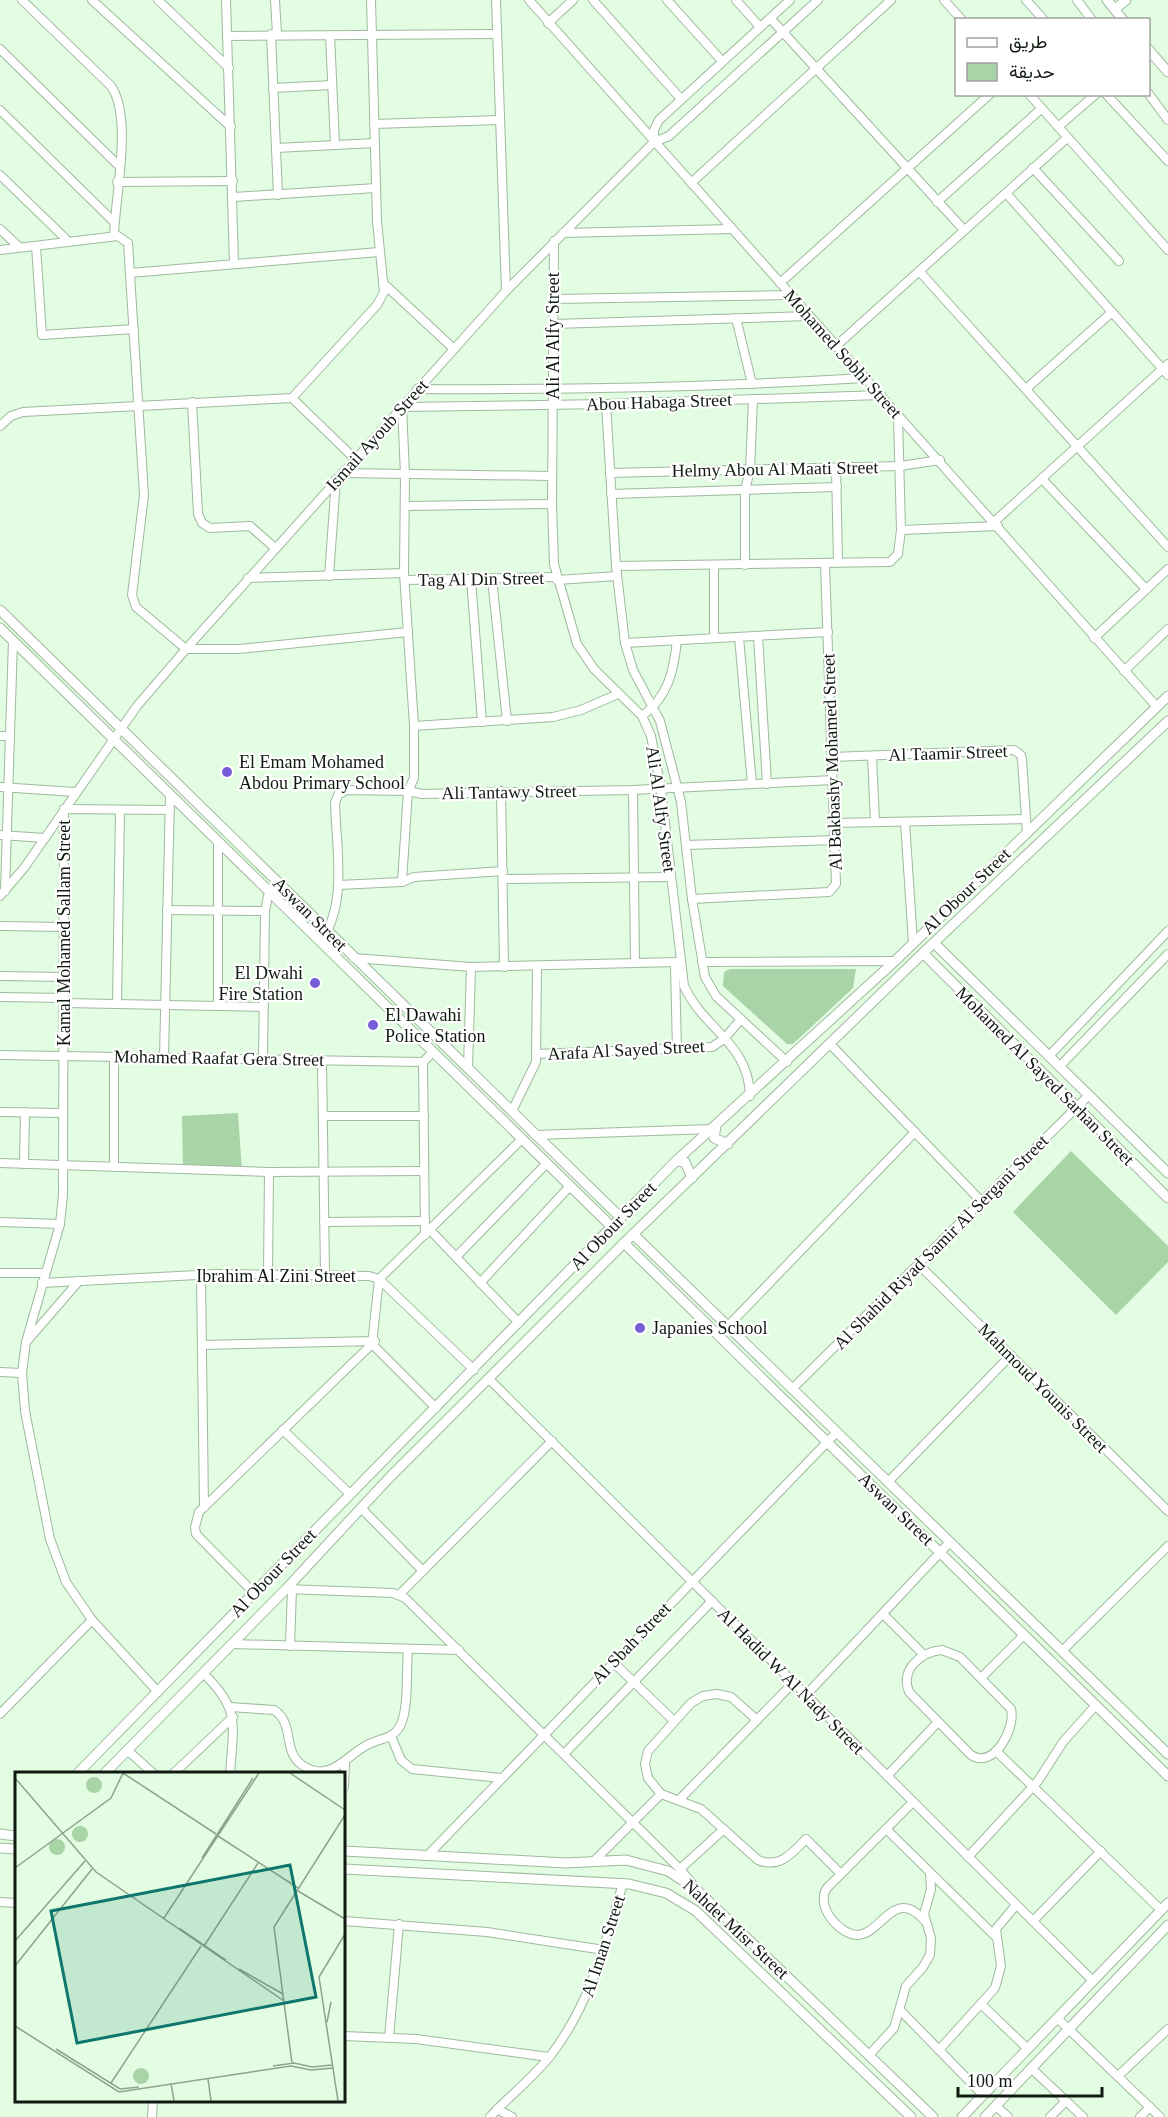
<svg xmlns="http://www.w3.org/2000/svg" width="1168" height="2117" font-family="'Times New Roman',Vazirmatn,serif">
  <rect width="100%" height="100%" fill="#e2fde1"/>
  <g fill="#a9d4a7">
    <polygon points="730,969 856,969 853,988 793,1044 787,1044 723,986 724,972"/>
    <polygon points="238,1113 242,1171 183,1169 182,1116"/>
    <polygon points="1071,1151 1168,1246 1168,1262 1116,1315 1013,1212"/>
  </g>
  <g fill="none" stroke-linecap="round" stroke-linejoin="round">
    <g stroke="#9fb99d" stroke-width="10">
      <g id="minor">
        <path d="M 22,0 L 111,86 C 133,118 115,196 114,236"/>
        <polyline points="92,0 231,127"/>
        <polyline points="158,0 229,68"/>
        <polyline points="226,0 234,264"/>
        <polyline points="275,0 277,34"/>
        <polyline points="496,0 506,291"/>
        <polyline points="529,0 1157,707"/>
        <polyline points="593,0 681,99"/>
        <polyline points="667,0 722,61"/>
        <polyline points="736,0 760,27"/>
        <polyline points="944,0 962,20"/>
        <polyline points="1026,0 1044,20"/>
        <polyline points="1077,0 1092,20"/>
        <polyline points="770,18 964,230"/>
        <polyline points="548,23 573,0"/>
        <polyline points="271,34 278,195"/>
        <polyline points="330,35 335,145"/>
        <polyline points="227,36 497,34"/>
        <polyline points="0,49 119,166"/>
        <polyline points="273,88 332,85"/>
        <polyline points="1148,93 1168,120"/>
        <polyline points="1029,94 1168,250"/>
        <polyline points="1106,94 1168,161"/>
        <polyline points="0,110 114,222"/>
        <polyline points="374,124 500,120"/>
        <polyline points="1058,127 1096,94"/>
        <polyline points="654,142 669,136 818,0"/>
        <polyline points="654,142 654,130 659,120 790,0"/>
        <polyline points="276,148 375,143"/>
        <polyline points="1033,168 1119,261"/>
        <polyline points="0,175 68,241"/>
        <polyline points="117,182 233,181"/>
        <polyline points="691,183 891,0"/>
        <polyline points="1006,193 1168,375"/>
        <polyline points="234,197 376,188"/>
        <polyline points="937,202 1041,109"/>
        <polyline points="0,229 19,247"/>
        <polyline points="563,233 731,229"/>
        <path d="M 554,241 L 552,504 L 554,564 L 577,644 L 594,669 L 642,716 L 651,736 L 661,789 L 684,986 C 704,1030 749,1043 750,1096"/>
        <polyline points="36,246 42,335 134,329"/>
        <polyline points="0,250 118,236 128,243 144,495 132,595 136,607 186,649 239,649 408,632"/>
        <polyline points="920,272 1168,547"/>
        <polyline points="130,273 379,252"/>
        <polyline points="383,283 454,349"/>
        <polyline points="780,283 990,94"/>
        <polyline points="554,299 790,295"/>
        <polyline points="736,318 752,384"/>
        <polyline points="554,324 809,316"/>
        <polyline points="836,346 1067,138"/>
        <path d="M 417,389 C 566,390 715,387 864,378"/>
        <polyline points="1026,389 1112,312"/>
        <polyline points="292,398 355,459"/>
        <polyline points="192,402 198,514 202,523 210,528 250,526 275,548"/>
        <polyline points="606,404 616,566 625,643 633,670 660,721 681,802 692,899 705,977 716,996 787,1062"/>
        <polyline points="0,426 11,416 23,412 292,398 377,305 384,292 377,221 371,0"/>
        <polyline points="836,468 838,563"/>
        <polyline points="342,473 552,476"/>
        <polyline points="610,473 900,466 940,460"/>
        <polyline points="1042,479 1146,589"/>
        <polyline points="611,494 837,487"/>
        <polyline points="405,506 552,504"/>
        <polyline points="994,522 1168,364"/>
        <polyline points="901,530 998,526"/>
        <polyline points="714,565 714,638"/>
        <polyline points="745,565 745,490 750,470 753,399"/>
        <polyline points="616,566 890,562 898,554 901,530 898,416"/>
        <polyline points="329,576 336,479"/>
        <polyline points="248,578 404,573"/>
        <polyline points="471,579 482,722"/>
        <polyline points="492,579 507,721"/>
        <polyline points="405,580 557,577"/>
        <polyline points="557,580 617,576"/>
        <polyline points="758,636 767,784"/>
        <polyline points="739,637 752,784"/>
        <polyline points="1094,638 1168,569"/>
        <polyline points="625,643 828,632"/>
        <polyline points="1124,671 1168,629"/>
        <path d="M 642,716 C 668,697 674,671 677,640"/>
        <polyline points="414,726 553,717 581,710 618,694"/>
        <polyline points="0,736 10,736"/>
        <polyline points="872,756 875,822"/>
        <polyline points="832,757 1014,750 1021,755 1022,760 1027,832"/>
        <polyline points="0,787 75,792"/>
        <polyline points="633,790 635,963"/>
        <polyline points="501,791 504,967"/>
        <polyline points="905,822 913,943"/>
        <polyline points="834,823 1026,819"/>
        <polyline points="0,835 45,838"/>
        <polyline points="686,845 835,840"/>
        <polyline points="503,879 671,877"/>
        <polyline points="402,882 408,791 414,778 414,726 404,573 405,474 402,407 606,404 881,395"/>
        <polyline points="338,885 402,882 414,877 503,871"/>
        <polyline points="5,891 13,641"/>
        <polyline points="0,896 24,868 137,706 186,649 506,291 654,142"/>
        <polyline points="692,899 829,892 836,884 825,564"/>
        <polyline points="167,910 265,911"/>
        <polyline points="0,926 65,927"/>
        <path d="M 321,941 C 348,904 336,847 335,803 L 338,795 L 346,790 L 408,791 L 422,794 L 633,790 L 833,780"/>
        <polyline points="354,958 471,967 679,962"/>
        <polyline points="702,962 895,961"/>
        <polyline points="675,967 677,1049"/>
        <polyline points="0,976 65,977"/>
        <polyline points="0,997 65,998"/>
        <polyline points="65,1003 264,1007"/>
        <polyline points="117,1004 120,810"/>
        <polyline points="218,1006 218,841"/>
        <polyline points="830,1044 982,1202"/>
        <polyline points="537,1054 712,1047 724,1039 741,1019"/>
        <polyline points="0,1055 423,1062 433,1052"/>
        <polyline points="1049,1056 1168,931"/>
        <polyline points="164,1057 170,795"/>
        <polyline points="263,1058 265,911 268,896 278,882"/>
        <polyline points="322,1060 325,1274"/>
        <polyline points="423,1062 425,1235"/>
        <polyline points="1060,1066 1168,954"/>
        <polyline points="468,1068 471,967"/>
        <polyline points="512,1111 536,1062 537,966"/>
        <polyline points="0,1112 63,1113"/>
        <polyline points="323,1116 424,1116"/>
        <polyline points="535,1135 712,1129"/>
        <polyline points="0,1163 269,1172 424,1171"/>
        <polyline points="24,1164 25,1112"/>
        <polyline points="114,1167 114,1057"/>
        <polyline points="0,1222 60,1224"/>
        <polyline points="324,1222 424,1221"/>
        <polyline points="430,1230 519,1323"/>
        <polyline points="456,1257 547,1163"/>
        <polyline points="918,1264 1168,1511"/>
        <polyline points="0,1273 45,1273"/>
        <polyline points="268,1274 269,1172"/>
        <polyline points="201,1275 204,1507"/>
        <polyline points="42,1283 217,1274 369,1276 379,1279 474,1370"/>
        <polyline points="480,1283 570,1186"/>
        <polyline points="728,1326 915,1132"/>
        <polyline points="27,1341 79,1281"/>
        <polyline points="372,1344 436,1408"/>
        <polyline points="202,1345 375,1341"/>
        <polyline points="0,1372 22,1373"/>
        <polyline points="490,1380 1093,1981"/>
        <polyline points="792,1389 1089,1095"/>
        <polyline points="283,1430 350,1494"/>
        <polyline points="888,1482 1011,1355"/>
        <polyline points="361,1508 423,1571"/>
        <polyline points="286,1589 393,1593 405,1598 680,1869 695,1887"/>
        <polyline points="254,1593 196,1534 195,1527 199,1512 372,1344 379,1279 522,1139"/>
        <polyline points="399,1595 552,1441"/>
        <polyline points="883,1614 924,1655"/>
        <polyline points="232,1644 459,1650"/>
        <polyline points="290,1646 292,1589"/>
        <path d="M 942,1650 L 960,1657 L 1011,1709 C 1016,1728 994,1770 971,1755 L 909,1692 C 900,1669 921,1652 942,1650 Z"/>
        <polyline points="1062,1651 1168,1546"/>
        <polyline points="613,1662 674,1721"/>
        <path d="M 204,1674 C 241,1710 233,1725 230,1774"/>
        <polyline points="981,1678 1024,1635"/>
        <polyline points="158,1692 92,1620 66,1582 50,1539 25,1411 22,1373 26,1342 60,1224 63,1195 64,809 170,810"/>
        <polyline points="806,1695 950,1542"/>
        <path d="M 230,1707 L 274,1710 C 295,1723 282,1751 302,1765 C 329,1784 346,1756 367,1745 C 380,1738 395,1739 401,1724 C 409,1706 406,1670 408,1650"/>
        <polyline points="0,1714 92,1620"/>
        <path d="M 757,1720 L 731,1697 L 717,1694 L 703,1696 L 691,1703 L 648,1751 L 645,1764 L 648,1778 L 661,1794 L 701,1809 L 758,1860 C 780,1869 792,1853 806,1839 L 841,1874"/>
        <polyline points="391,1736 401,1760 412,1769 501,1778"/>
        <polyline points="127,1750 154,1774"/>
        <polyline points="996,1751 1161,1910"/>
        <polyline points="564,1754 712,1601"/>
        <polyline points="173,1774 233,1717"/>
        <polyline points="887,1776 938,1722"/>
        <polyline points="344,1787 345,1763"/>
        <polyline points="679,1800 793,1683"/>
        <path d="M 913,1802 L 827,1888 C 815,1905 838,1934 857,1935 C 881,1935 894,1886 924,1920"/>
        <polyline points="886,1829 996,1937"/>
        <polyline points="428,1855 837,1432"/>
        <polyline points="968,1857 1038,1781 1063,1742 1096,1705"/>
        <polyline points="593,1862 661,1794"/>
        <polyline points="680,1869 724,1829"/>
        <polyline points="0,1902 16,1903"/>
        <polyline points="344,1921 487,1932 604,1950"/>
        <polyline points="1033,1921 1101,1851"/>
        <polyline points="982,2005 1028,2049"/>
        <polyline points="901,2011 983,2095"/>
        <polyline points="1057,2018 1160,2117"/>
        <polyline points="344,2036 416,2039 549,2057"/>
        <polyline points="389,2038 399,1924"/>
        <polyline points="939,2050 995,1988 1001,1966 996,1929 1016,1905"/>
        <polyline points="869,2055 894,2028 906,1986 923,1967 930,1955 931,1938 924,1914 931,1889 930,1873"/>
        <polyline points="1031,2068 1083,2117"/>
        <polyline points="1118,2076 1168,2029"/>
        <polyline points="996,2106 1008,2117"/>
        <polyline points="497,2109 512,2117"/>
        <polyline points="152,2117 153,2100"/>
        <path d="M 490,2117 C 509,2096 533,2078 551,2055 C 590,2004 605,1945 623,1883"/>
        <polyline points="1050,2117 1066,2101"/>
        <polyline points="1140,2117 1150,2107"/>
      </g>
    </g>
    <g stroke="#9fb99d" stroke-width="11">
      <g id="tertiary">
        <polyline points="1107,0 1123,20"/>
        <polyline points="1115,9 1126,0"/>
        <polyline points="1148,49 1168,72"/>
        <polyline points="0,610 621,1218"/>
        <polyline points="0,628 612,1227"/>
        <polyline points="934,943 1168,1173"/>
        <polyline points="923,953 1168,1198"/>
        <polyline points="716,1126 714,1138 728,1144"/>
        <polyline points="676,1161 685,1162 692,1178"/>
        <polyline points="633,1234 1168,1754"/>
        <polyline points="624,1243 1168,1776"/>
        <polyline points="77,1774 676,1161 895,961 1168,696"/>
        <polyline points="104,1774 286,1589 389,1478 624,1243 923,953 1168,721"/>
        <polyline points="0,1834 16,1836"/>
        <polyline points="0,1848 16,1849"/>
        <polyline points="344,1851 566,1863 626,1860 668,1871 696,1889 933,2117"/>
        <polyline points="344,1869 629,1884 666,1893 696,1911 911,2117"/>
        <polyline points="962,2117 1168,1903"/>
        <polyline points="985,2117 1168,1925"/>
      </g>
    </g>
    <use href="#minor" stroke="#fff" stroke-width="8"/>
    <use href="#tertiary" stroke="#fff" stroke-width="9"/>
  </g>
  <g fill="#775ed9" stroke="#fff" stroke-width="2">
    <circle cx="227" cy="772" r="6"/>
    <circle cx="315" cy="983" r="6"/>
    <circle cx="373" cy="1025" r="6"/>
    <circle cx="640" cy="1328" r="6"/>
  </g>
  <g text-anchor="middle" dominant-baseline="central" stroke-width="4.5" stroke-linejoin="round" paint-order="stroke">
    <g font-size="18" fill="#111a10" stroke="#fff">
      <text transform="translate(553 336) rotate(-90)">Ali Al Alfy Street</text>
      <text transform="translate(843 354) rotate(48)">Mohamed Sobhi Street</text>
      <text transform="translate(659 402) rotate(-2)">Abou Habaga Street</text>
      <text transform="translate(377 435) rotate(-48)">Ismail Ayoub Street</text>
      <text transform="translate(775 469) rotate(-1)">Helmy Abou Al Maati Street</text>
      <text transform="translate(481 579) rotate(-1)">Tag Al Din Street</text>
      <text transform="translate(948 753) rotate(-2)">Al Taamir Street</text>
      <text transform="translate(832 762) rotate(-92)">Al Bakbashy Mohamed Street</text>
      <text transform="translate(509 792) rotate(-1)">Ali Tantawy Street</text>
      <text transform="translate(661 809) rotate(82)">Ali Al Alfy Street</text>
      <text transform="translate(966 891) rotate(-44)">Al Obour Street</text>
      <text transform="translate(310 914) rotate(45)">Aswan Street</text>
      <text transform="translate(64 933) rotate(-90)">Kamal Mohamed Sallam Street</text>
      <text transform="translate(626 1050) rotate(-3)">Arafa Al Sayed Street</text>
      <text transform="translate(219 1058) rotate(1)">Mohamed Raafat Gera Street</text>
      <text transform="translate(1045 1076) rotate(45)">Mohamed Al Sayed Sarhan Street</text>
      <text transform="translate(613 1226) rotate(-46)">Al Obour Street</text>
      <text transform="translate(941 1242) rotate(-45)">Al Shahid Riyad Samir Al Sergani Street</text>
      <text x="276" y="1276">Ibrahim Al Zini Street</text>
      <text transform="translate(1043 1388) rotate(45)">Mahmoud Younis Street</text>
      <text transform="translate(896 1509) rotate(44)">Aswan Street</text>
      <text transform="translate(273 1573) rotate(-46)">Al Obour Street</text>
      <text transform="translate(631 1643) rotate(-46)">Al Sbah Street</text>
      <text transform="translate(791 1681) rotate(45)">Al Hadid W Al Nady Street</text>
      <text transform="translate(736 1929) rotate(43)">Nahdet Misr Street</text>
      <text transform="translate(603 1946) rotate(-72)">Al Iman Street</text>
    </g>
    <g font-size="18" fill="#111a10" stroke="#fff" text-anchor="start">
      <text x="239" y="762">El Emam Mohamed<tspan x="239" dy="21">Abdou Primary School</tspan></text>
      <text x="303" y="973" text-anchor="end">El Dwahi<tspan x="303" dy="21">Fire Station</tspan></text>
      <text x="385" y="1015">El Dawahi<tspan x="385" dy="21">Police Station</tspan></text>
      <text x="652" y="1328">Japanies School</text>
    </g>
  </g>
  <g transform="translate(15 1772)">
    <rect width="330" height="330" fill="#e2fde1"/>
    <path d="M71 13a8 8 0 1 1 16 0a8 8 0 1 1-16 0ZM57 62a8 8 0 1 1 16 0a8 8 0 1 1-16 0ZM34 75a8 8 0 1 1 16 0a8 8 0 1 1-16 0ZM118 304a8 8 0 1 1 16 0a8 8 0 1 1-16 0Z" fill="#a9d4a7"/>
    <path fill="none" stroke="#8ea28d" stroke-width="1.5" d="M 108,1 L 201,62M 275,1 L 330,38M 0,6 L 81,100 L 269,229M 203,64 L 283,116M 187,86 L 238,6M 0,96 L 96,26 L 108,1M 283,119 L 330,147M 149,146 L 244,1M 164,156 L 211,188M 0,169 L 70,89M 189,174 L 243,91M 0,194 L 77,97M 224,197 L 268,222M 312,250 L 316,230M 0,254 L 104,320 L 276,294 L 296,298 L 318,296M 41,277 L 105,317 L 124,315M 277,291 L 259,155 L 330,43M 258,294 L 279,291 L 297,295 L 317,293M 193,307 L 196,329M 96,311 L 186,174M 156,311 L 159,329M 323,329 L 304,205 L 330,162"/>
    <path fill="#0f766e" fill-opacity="0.15" stroke="#0f766e" stroke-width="3" d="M 275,93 L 301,225 L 62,271 L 36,139 Z"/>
    <rect width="330" height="330" fill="none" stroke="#111a10" stroke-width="3"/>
  </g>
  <rect x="955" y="18" width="195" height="78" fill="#ffffff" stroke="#a0a39f" stroke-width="1.5"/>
  <rect x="967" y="38" width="30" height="9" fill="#ffffff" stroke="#a0a39f" stroke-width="1.5"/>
  <text x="1009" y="48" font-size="18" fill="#111a10">طريق</text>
  <rect x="967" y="63" width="30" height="18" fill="#a9d4a7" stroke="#a0a39f" stroke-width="1.5"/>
  <text x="1009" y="78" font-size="18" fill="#111a10">حديقة</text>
  <path d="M958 2087v9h144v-9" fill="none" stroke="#111a10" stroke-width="3"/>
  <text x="967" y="2087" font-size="18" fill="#111a10" stroke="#ffffff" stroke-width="4.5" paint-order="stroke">100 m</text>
</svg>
